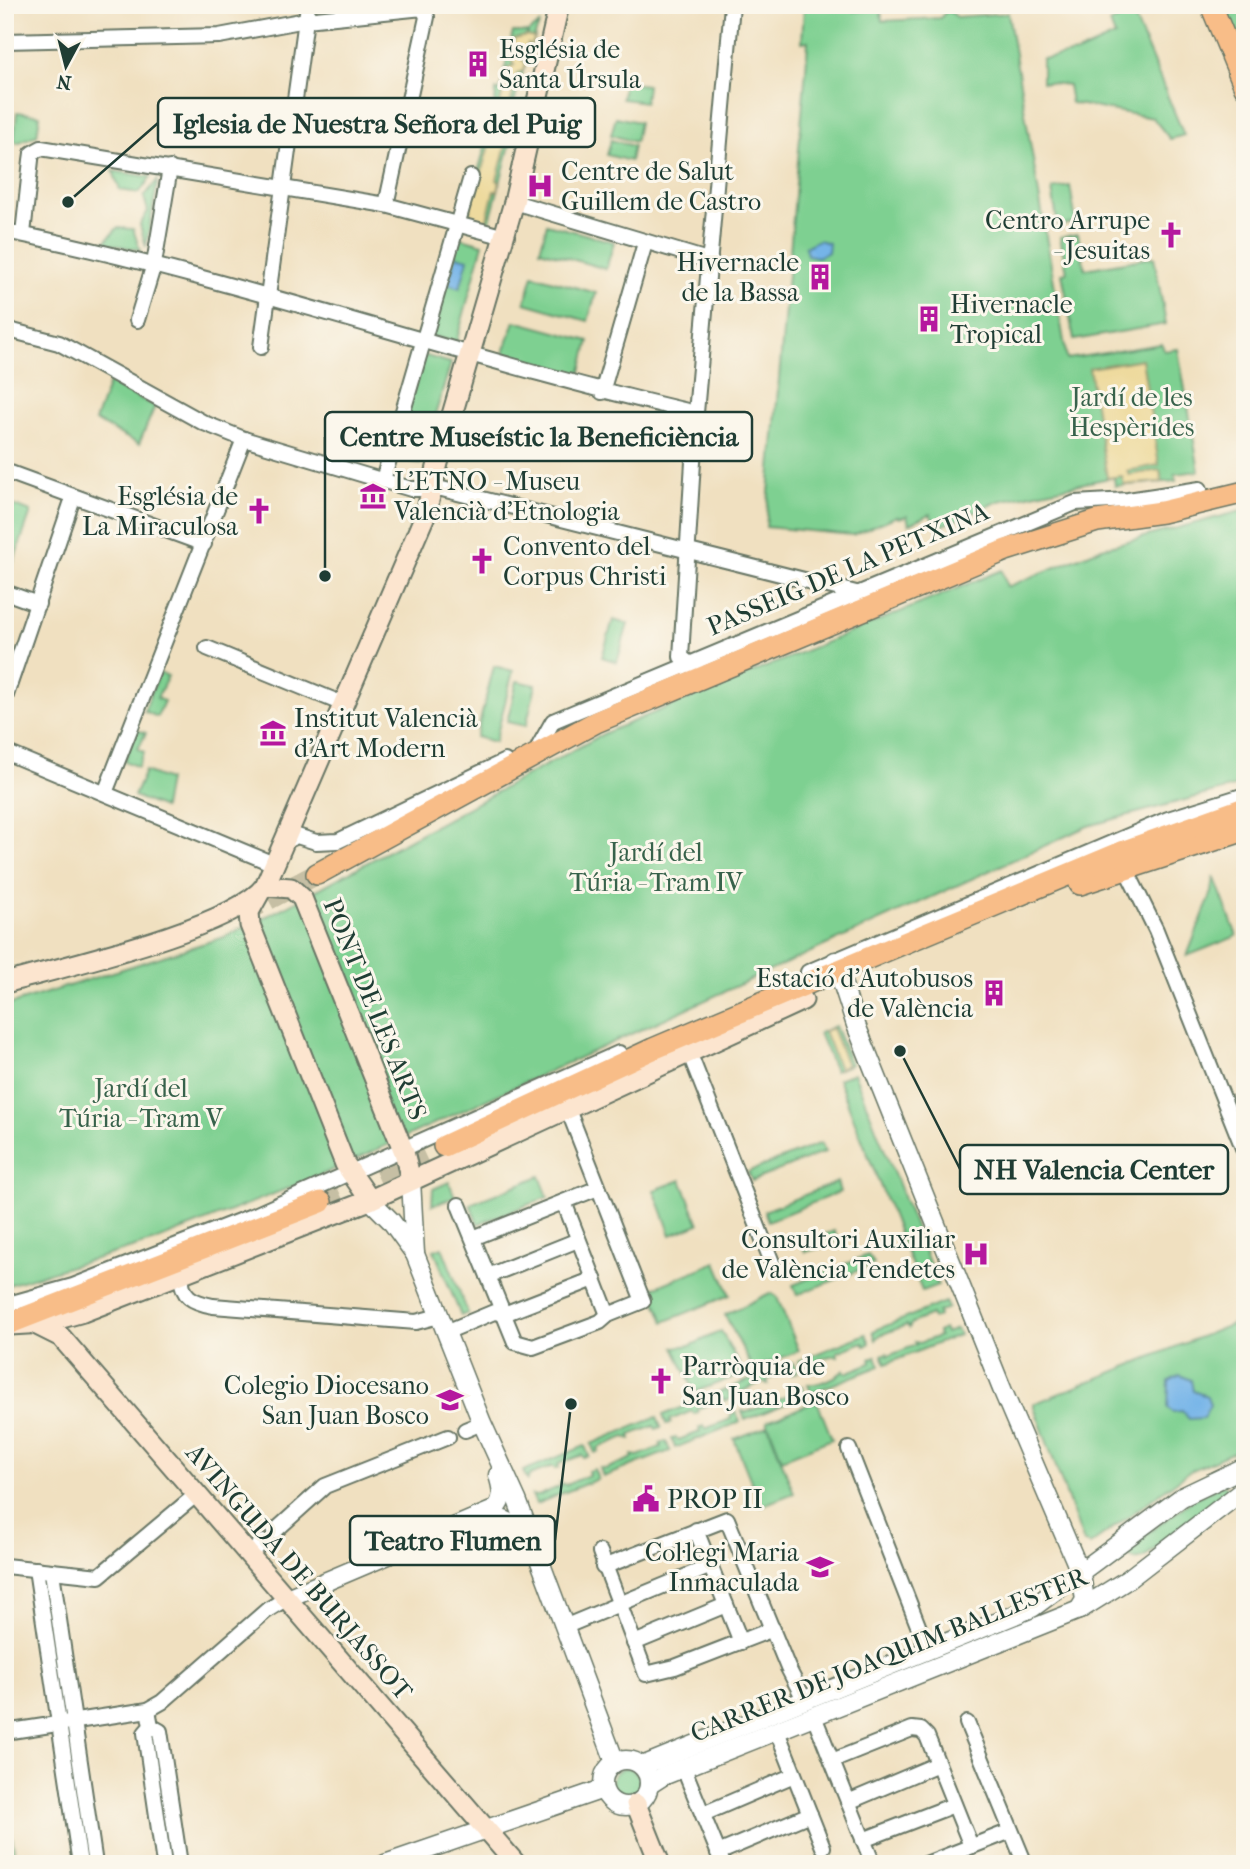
<svg xmlns="http://www.w3.org/2000/svg" width="1250" height="1869" font-family="'IM FELL French Canon',serif">
  <rect width="100%" height="100%" fill="#fbf7ec"/>
  <filter id="ink" filterUnits="userSpaceOnUse"><feTurbulence type="fractalNoise" baseFrequency=".0143" numOctaves="2"/><feDisplacementMap in="SourceGraphic" scale="14" xChannelSelector="R" yChannelSelector="G"/><feConvolveMatrix kernelMatrix="1 2 1 2 8 2 1 2 1" color-interpolation-filters="sRGB"/></filter>
  <filter id="wash" filterUnits="userSpaceOnUse"><feTurbulence type="fractalNoise" baseFrequency=".00686" numOctaves="4" result="noise"/><feDisplacementMap in="SourceGraphic" scale="28" xChannelSelector="R" yChannelSelector="G"/><feGaussianBlur stdDeviation="1.57" result="paint"/><feColorMatrix in="noise" values="0 0 0 0 0 0 0 0 0 0 0 0 0 0 0 0 0 1.4 0 .05"/><feComposite in="paint" operator="in"/></filter>
  <g filter="url(#wash)">
    <rect width="100%" height="100%" fill="#f0e0c0"/>
    <g fill="#7ed091" stroke="#4e8662" stroke-width="2">
      <polygon points="804,5 852,5 853,11 881,9 882,21 940,18 948,10 957,17 1008,13 1067,359 1162,344 1164,351 1178,349 1199,471 1175,474 1176,481 1115,486 1114,477 999,501 937,528 930,514 909,524 907,516 898,518 897,516 853,535 766,527 807,57 808,41 802,42"/>
      <polygon points="1220,5 1245,5 1245,66"/>
      <polygon points="1133,14 1184,135 1170,139 1153,118 1071,103 1068,85 1042,82 1042,59 1077,53 1115,36 1110,23"/>
      <polygon points="539,25 530,47 511,113 514,130 489,224 465,217 494,116 496,90 500,91 513,32 526,32 528,36 528,32"/>
      <polygon points="624,82 647,85 645,102 622,99"/>
      <polygon points="17,112 40,115 37,135 17,143 14,140"/>
      <polygon points="616,117 639,122 635,142 611,135"/>
      <polygon points="611,140 633,146 630,161 607,155"/>
      <polygon points="113,171 151,177 139,193 120,190"/>
      <polygon points="158,179 146,247 140,225 148,211 144,197"/>
      <polygon points="1070,186 1076,222 1058,226 1052,189"/>
      <polygon points="547,224 614,242 606,269 540,250"/>
      <polygon points="117,228 133,229 140,250 104,243"/>
      <polygon points="1078,234 1085,269 1154,257 1166,324 1074,340 1062,273 1067,272 1060,237"/>
      <polygon points="458,237 483,244 456,343 428,335"/>
      <polygon points="533,275 596,293 588,321 525,303"/>
      <polygon points="515,321 589,341 579,379 502,358"/>
      <polygon points="423,355 451,363 420,464 394,456"/>
      <polygon points="109,383 155,406 139,444 95,421"/>
      <polygon points="5,502 31,512 5,586"/>
      <polygon points="1245,510 1245,784 1088,826 319,1176 155,1241 5,1286 5,1006 224,937 291,904 605,733 1002,570 1007,587 1102,548"/>
      <polygon points="613,620 628,624 617,662 602,657"/>
      <polygon points="494,666 513,671 495,742 476,737"/>
      <polygon points="159,673 168,676 157,698 164,701 157,717 144,711"/>
      <polygon points="517,681 536,685 526,726 507,722"/>
      <polygon points="137,730 146,733 138,749 144,752 138,767 124,761"/>
      <polygon points="145,771 168,780 163,808 134,796"/>
      <polygon points="1214,876 1237,936 1187,956 1212,892"/>
      <polygon points="835,1026 851,1064 835,1071 819,1033"/>
      <polygon points="854,1073 938,1285 922,1291 838,1079"/>
      <polygon points="821,1143 825,1152 752,1181 748,1172"/>
      <polygon points="540,1176 548,1197 478,1224 470,1204"/>
      <polygon points="681,1180 699,1224 671,1235 654,1190"/>
      <polygon points="449,1182 455,1197 432,1205 433,1189"/>
      <polygon points="837,1182 840,1192 768,1221 764,1211"/>
      <polygon points="834,1231 838,1239 833,1244 805,1252 802,1243"/>
      <polygon points="442,1247 468,1313 461,1316 434,1250"/>
      <polygon points="868,1255 874,1264 797,1295 793,1285"/>
      <polygon points="716,1262 730,1295 664,1322 651,1289"/>
      <polygon points="770,1293 777,1297 799,1351 753,1369 725,1315"/>
      <polygon points="945,1302 948,1308 938,1312 939,1316 933,1319 931,1315 912,1323 909,1328 907,1325 880,1335 876,1340 873,1331"/>
      <polygon points="1245,1319 1245,1447 1190,1471 1090,1545 1084,1543 1033,1404"/>
      <polygon points="944,1329 946,1333 956,1329 959,1335 886,1364 882,1355 887,1353 888,1356 916,1345 915,1342 920,1343 939,1336 938,1332"/>
      <polygon points="721,1331 744,1373 695,1392 674,1347 692,1345"/>
      <path d="M 866,1334 L 870,1343 L 865,1346 L 863,1342 L 837,1352 L 838,1356 C 828,1354 809,1363 802,1370 L 798,1361 Z"/>
      <path d="M 876,1356 L 880,1366 L 811,1393 L 808,1384 C 818,1385 837,1378 844,1370 L 846,1373 L 871,1363 L 870,1359 Z"/>
      <polygon points="793,1363 797,1372 791,1375 789,1371 767,1380 768,1384 762,1382 740,1392 741,1395 736,1396 732,1387"/>
      <polygon points="802,1386 806,1396 745,1420 742,1411 747,1412 770,1403 769,1400 775,1401 797,1392 796,1389"/>
      <polygon points="727,1389 731,1399 725,1401 723,1398 697,1409 698,1412 694,1414 692,1411 670,1420 671,1423 666,1424 663,1415"/>
      <polygon points="817,1401 832,1439 782,1459 767,1421"/>
      <polygon points="736,1412 740,1422 675,1448 672,1439 676,1438 678,1440 700,1432 699,1428 703,1426 705,1429 731,1419 730,1415"/>
      <polygon points="657,1417 661,1427 656,1429 654,1426 630,1435 631,1439 625,1437 598,1448 599,1451 595,1453 591,1444"/>
      <polygon points="768,1426 794,1493 761,1506 734,1439"/>
      <polygon points="666,1441 670,1451 603,1477 600,1468 606,1469 633,1458 632,1455 638,1456 661,1447 660,1443"/>
      <polygon points="585,1446 589,1456 584,1458 582,1455 558,1464 559,1468 555,1469 553,1466 530,1475 527,1480 523,1471"/>
      <polygon points="594,1469 598,1479 536,1504 532,1495 538,1496 561,1486 560,1483 566,1485 589,1475 588,1471"/>
      <polygon points="1223,1484 1231,1490 1143,1558 1135,1560 1129,1556 1129,1548 1134,1543 1197,1497"/>
      <circle cx="626" cy="1782" r="14"/>
      <polygon points="5,1786 16,1864 5,1864"/>
    </g>
    <g fill="#eeda9e" stroke="#868c69" stroke-width="2">
      <polygon points="526,36 535,38 530,47 528,44 521,58 526,63 523,71 517,73 510,106 505,108 511,113 514,130 510,130 497,180 500,182 498,191 494,191 486,223 468,218 477,176 480,176 495,125 492,123 493,106 499,108 508,68 514,65 510,59 514,39"/>
      <polygon points="1142,359 1159,465 1127,471 1129,475 1160,470 1162,482 1124,485 1122,476 1107,478 1089,368"/>
      <polygon points="832,1028 847,1065 839,1069 824,1031"/>
    </g>
    <g fill="#75b4e8" stroke="#4a788e" stroke-width="2">
      <polygon points="818,240 829,243 828,252 818,257 807,255 805,247"/>
      <polygon points="456,256 468,259 460,288 448,284"/>
      <polygon points="1180,1375 1191,1380 1193,1391 1207,1396 1210,1405 1203,1418 1189,1419 1182,1411 1173,1412 1168,1408 1169,1381"/>
    </g>
  </g>
  <g filter="url(#ink)">
    <g fill="none" stroke-linecap="round" stroke-linejoin="round">
      <g stroke="#c6bfa4" stroke-width="21" stroke-dasharray="21 10" stroke-linecap="butt">
        <polyline points="241,914 317,874"/>
        <polyline points="321,1202 444,1146"/>
      </g>
      <g stroke="#687665" stroke-width="18">
        <g id="minor">
          <polyline points="5,41 219,36 306,20 423,8 427,17 386,205"/>
          <polyline points="514,202 711,261"/>
          <path d="M 5,231 C 239,278 464,360 696,413"/>
          <polyline points="23,234 31,160 32,153 41,148 386,205 505,237"/>
          <polyline points="137,320 154,264 170,168"/>
          <polyline points="5,329 59,343 204,423 244,439 411,489 442,489 860,594 879,604"/>
          <polyline points="261,347 308,5"/>
          <polyline points="602,392 645,243"/>
          <polyline points="5,471 204,544"/>
          <polyline points="383,480 471,177"/>
          <polyline points="5,592 38,604"/>
          <polyline points="207,648 343,704"/>
          <polyline points="698,670 681,657 696,413 732,5"/>
          <polyline points="5,698 73,498"/>
          <polyline points="539,746 553,721 1075,503 1128,500 1200,489"/>
          <polyline points="5,752 276,865"/>
          <polyline points="105,793 244,439"/>
          <polyline points="286,841 297,836 316,842 338,841 505,761"/>
          <polyline points="1123,863 1156,930 1245,1153"/>
          <polyline points="808,972 1168,819 1245,795"/>
          <polyline points="689,1052 775,1270"/>
          <polyline points="564,1202 608,1315"/>
          <polyline points="459,1205 515,1342 533,1347 600,1322 608,1315 643,1301 567,1107"/>
          <polyline points="473,1238 598,1188"/>
          <path d="M 182,1274 C 180,1297 193,1302 213,1306 L 416,1322 L 439,1316"/>
          <polyline points="488,1276 578,1240"/>
          <polyline points="5,1305 73,1286 257,1214 619,1053"/>
          <polyline points="446,1332 494,1312 504,1314 594,1279"/>
          <polyline points="465,1430 482,1423"/>
          <polyline points="849,1449 928,1651"/>
          <polyline points="696,1530 741,1642"/>
          <polyline points="274,1532 325,1486 448,1437"/>
          <polyline points="600,1552 646,1674 675,1667 773,1629"/>
          <polyline points="250,1554 263,1542"/>
          <polyline points="5,1566 99,1576 198,1493"/>
          <polyline points="603,1567 727,1519 788,1668 805,1701"/>
          <polyline points="36,1569 80,1864"/>
          <polyline points="52,1572 95,1864"/>
          <polyline points="564,1627 711,1566"/>
          <polyline points="634,1643 726,1605"/>
          <polyline points="148,1710 151,1726 145,1733 164,1864"/>
          <polyline points="814,1716 873,1864"/>
          <polyline points="967,1723 1025,1864"/>
          <polyline points="151,1726 160,1731 180,1864"/>
          <polyline points="777,1731 823,1847"/>
          <polyline points="5,1732 148,1710 162,1702 266,1611 287,1598"/>
          <polyline points="832,1761 912,1729 921,1730 927,1736 971,1846"/>
          <polyline points="684,1769 723,1864"/>
          <polyline points="848,1802 938,1764"/>
          <polyline points="703,1814 794,1775"/>
          <polyline points="863,1840 954,1805"/>
          <polyline points="718,1853 810,1814"/>
          <polyline points="926,1864 1011,1831"/>
        </g>
      </g>
      <g stroke="#687665" stroke-width="21">
        <g id="tertiary">
          <polyline points="835,961 856,1025 1002,1389 1081,1574 1085,1600 1079,1610"/>
          <polyline points="411,1180 415,1254"/>
          <polyline points="370,1200 391,1221 415,1254 482,1423 517,1500 615,1762"/>
          <path d="M 481,1521 C 502,1514 516,1522 524,1543"/>
          <path d="M 287,1598 L 494,1510 C 505,1500 502,1488 498,1475"/>
          <circle cx="626" cy="1783" r="23"/>
          <polyline points="642,1766 1032,1608 1182,1497 1245,1467"/>
          <polyline points="649,1785 663,1776 1079,1610 1127,1580 1245,1489"/>
          <polyline points="385,1864 603,1789"/>
        </g>
      </g>
      <g stroke="#687665" stroke-width="23">
        <g id="secondary">
          <polyline points="265,886 291,888 302,898 404,1152 411,1180"/>
          <polyline points="259,894 249,912 250,925 345,1164 370,1200"/>
          <path d="M 5,983 C 62,967 233,928 265,886 L 426,513 L 438,463 L 514,202 L 559,5"/>
          <polyline points="35,1324 61,1337 516,1864"/>
          <polyline points="10,1325 44,1323 83,1312 370,1200 803,1000"/>
          <polyline points="636,1804 660,1864"/>
        </g>
      </g>
      <g stroke="#687665" stroke-width="24">
        <g id="primary">
          <polyline points="1211,5 1245,87"/>
          <polyline points="317,874 596,722 1006,550 1097,521 1162,512 1245,492"/>
          <polyline points="1080,884 1245,830"/>
          <polyline points="444,1146 653,1049 818,979 1122,852 1245,808"/>
          <polyline points="5,1325 321,1202"/>
        </g>
      </g>
      <use href="#minor" stroke="#fff" stroke-width="14"/>
      <use href="#tertiary" stroke="#fff" stroke-width="18"/>
      <use href="#secondary" stroke="#fce5cf" stroke-width="19"/>
      <use href="#primary" stroke="#f8bd88" stroke-width="21"/>
    </g>
  </g>
  <defs>
    <g id="building-bare" transform="scale(2.1)"><path d="M-4-6H4V6H1V3H-1V6H-4ZM-2.5-4.3h1.7v1.8h-1.7ZM.8-4.3h1.7v1.8H.8ZM-2.5-1h1.7V.8h-1.7ZM.8-1h1.7V.8H.8Z" fill="#b5179e" stroke="#fbf7ec" stroke-width="2.5" paint-order="stroke"/></g>
    <g id="hospital-bare" transform="scale(2.1)"><path d="M-5-5h3v3.5h4V-5h3V5h-3V1.5h-4V5h-3Z" fill="#b5179e" stroke="#fbf7ec" stroke-width="2.5" paint-order="stroke"/></g>
    <g id="church-bare" transform="scale(2.1)"><path d="M-1.2-6h2.4v3.5h3.3v2.4h-3.3V6h-2.4V-.1h-3.3v-2.4h3.3Z" fill="#b5179e" stroke="#fbf7ec" stroke-width="2.5" paint-order="stroke"/></g>
    <g id="museum-bare" transform="scale(2.1)"><path d="M0-6L6-3V-2H-6V-3ZM-5-1h2V3h-2ZM-1-1h2V3h-2ZM3-1h2V3H3ZM-6 4H6V6H-6Z" fill="#b5179e" stroke="#fbf7ec" stroke-width="2.5" paint-order="stroke"/></g>
    <g id="school-bare" transform="scale(2.1)"><path d="M0-5L7-2L0 1L-7-2ZM-4 1L0 2.5L4 1V4Q0 6-4 4Z" fill="#b5179e" stroke="#fbf7ec" stroke-width="2.5" paint-order="stroke"/></g>
    <g id="civic-bare" transform="scale(2.1)"><path d="M-.6-6.5H3V-4.5H.6V-3L4-1V1h2V6H-6V1h2V-1L-.6-3ZM-1.2 2.5V6h2.4V2.5Z" fill="#b5179e" stroke="#fbf7ec" stroke-width="2.5" paint-order="stroke"/></g>
  </defs>
  <g fill-rule="evenodd">
    <use href="#building-bare" x="478" y="64"/>
    <use href="#hospital-bare" x="540" y="186"/>
    <use href="#church-bare" x="1171" y="235"/>
    <use href="#building-bare" x="820" y="277"/>
    <use href="#building-bare" x="929" y="319"/>
    <use href="#museum-bare" x="373" y="496"/>
    <use href="#church-bare" x="259" y="511"/>
    <use href="#church-bare" x="482" y="561"/>
    <use href="#museum-bare" x="273" y="733"/>
    <use href="#building-bare" x="994" y="993"/>
    <use href="#hospital-bare" x="976" y="1254"/>
    <use href="#church-bare" x="661" y="1381"/>
    <use href="#school-bare" x="450" y="1400"/>
    <use href="#civic-bare" x="646" y="1499"/>
    <use href="#school-bare" x="820" y="1567"/>
  </g>
  <g text-anchor="middle" dominant-baseline="central" stroke-width="6" stroke-linejoin="round" paint-order="stroke">
    <g font-size="26" fill="#1f3d34" stroke="#fbf7ec" text-anchor="start">
      <text x="499" y="49">Església de<tspan x="499" dy="30">Santa Úrsula</tspan></text>
      <text x="561" y="171">Centre de Salut<tspan x="561" dy="30">Guillem de Castro</tspan></text>
      <text x="1150" y="220" text-anchor="end">Centro Arrupe<tspan x="1150" dy="30">- Jesuitas</tspan></text>
      <text x="799" y="262" text-anchor="end">Hivernacle<tspan x="799" dy="30">de la Bassa</tspan></text>
      <text x="950" y="304">Hivernacle<tspan x="950" dy="30">Tropical</tspan></text>
      <text x="394" y="481">L'ETNO - Museu<tspan x="394" dy="30">Valencià d'Etnologia</tspan></text>
      <text x="238" y="496" text-anchor="end">Església de<tspan x="238" dy="30">La Miraculosa</tspan></text>
      <text x="503" y="546">Convento del<tspan x="503" dy="30">Corpus Christi</tspan></text>
      <text x="294" y="718">Institut Valencià<tspan x="294" dy="30">d'Art Modern</tspan></text>
      <text x="973" y="978" text-anchor="end">Estació d'Autobusos<tspan x="973" dy="30">de València</tspan></text>
      <text x="955" y="1239" text-anchor="end">Consultori Auxiliar<tspan x="955" dy="30">de València Tendetes</tspan></text>
      <text x="682" y="1366">Parròquia de<tspan x="682" dy="30">San Juan Bosco</tspan></text>
      <text x="429" y="1385" text-anchor="end">Colegio Diocesano<tspan x="429" dy="30">San Juan Bosco</tspan></text>
      <text x="667" y="1499">PROP II</text>
      <text x="799" y="1552" text-anchor="end">Col·legi Maria<tspan x="799" dy="30">Inmaculada</tspan></text>
    </g>
    <g font-size="26" fill="#37624b" stroke="#fbf7ec">
      <text x="1132" y="397">Jardí de les<tspan x="1132" dy="30">Hespèrides</tspan></text>
      <text x="656" y="852">Jardí del<tspan x="656" dy="30">Túria - Tram IV</tspan></text>
      <text x="141" y="1088">Jardí del<tspan x="141" dy="30">Túria - Tram V</tspan></text>
    </g>
    <g font-size="26" fill="#1f3d34" stroke="#fbf7ec">
      <text transform="translate(848 569) rotate(-23)">PASSEIG DE LA PETXINA</text>
      <text transform="translate(375 1009) rotate(68)">PONT DE LES ARTS</text>
      <text transform="translate(299 1572) rotate(49)">AVINGUDA DE BURJASSOT</text>
      <text transform="translate(889 1655) rotate(-22)">CARRER DE JOAQUIM BALLESTER</text>
    </g>
  </g>
  <path fill="none" stroke="#1f3d34" stroke-width="2.5" d="M68 202L158 123M325 576L325 437M900 1051L960 1169M571 1404L555 1540"/>
  <g fill="#1f3d34" stroke="#fbf7ec" stroke-width="2.5">
    <circle cx="68" cy="202" r="7"/>
    <circle cx="325" cy="576" r="7"/>
    <circle cx="900" cy="1051" r="7"/>
    <circle cx="571" cy="1404" r="7"/>
  </g>
  <g fill="#fbf7ec" stroke="#1f3d34" stroke-width="2.5">
    <rect x="158" y="98" width="437" height="49" rx="7"/>
    <rect x="325" y="412" width="427" height="49" rx="7"/>
    <rect x="960" y="1145" width="268" height="49" rx="7"/>
    <rect x="350" y="1516" width="205" height="49" rx="7"/>
  </g>
  <g font-size="28" text-anchor="middle" font-weight="bold" fill="#1f3d34">
    <text x="377" y="133">Iglesia de Nuestra Señora del Puig</text>
    <text x="539" y="446">Centre Museístic la Beneficiència</text>
    <text x="1094" y="1179">NH Valencia Center</text>
    <text x="453" y="1550">Teatro Flumen</text>
  </g>
  <rect width="1250" height="1869" fill="none" stroke="#fbf7ec" stroke-width="28"/>
  <g transform="translate(66 66) rotate(187)" stroke="#fbf7ec" stroke-width="5" paint-order="stroke">
  <path d="M0-5L12 26L0 18L-12 26Z" fill="#1f3d34"/>
  <text y="-10" font-size="19" font-weight="bold" text-anchor="middle" fill="#1f3d34">N</text>
  </g>
</svg>
